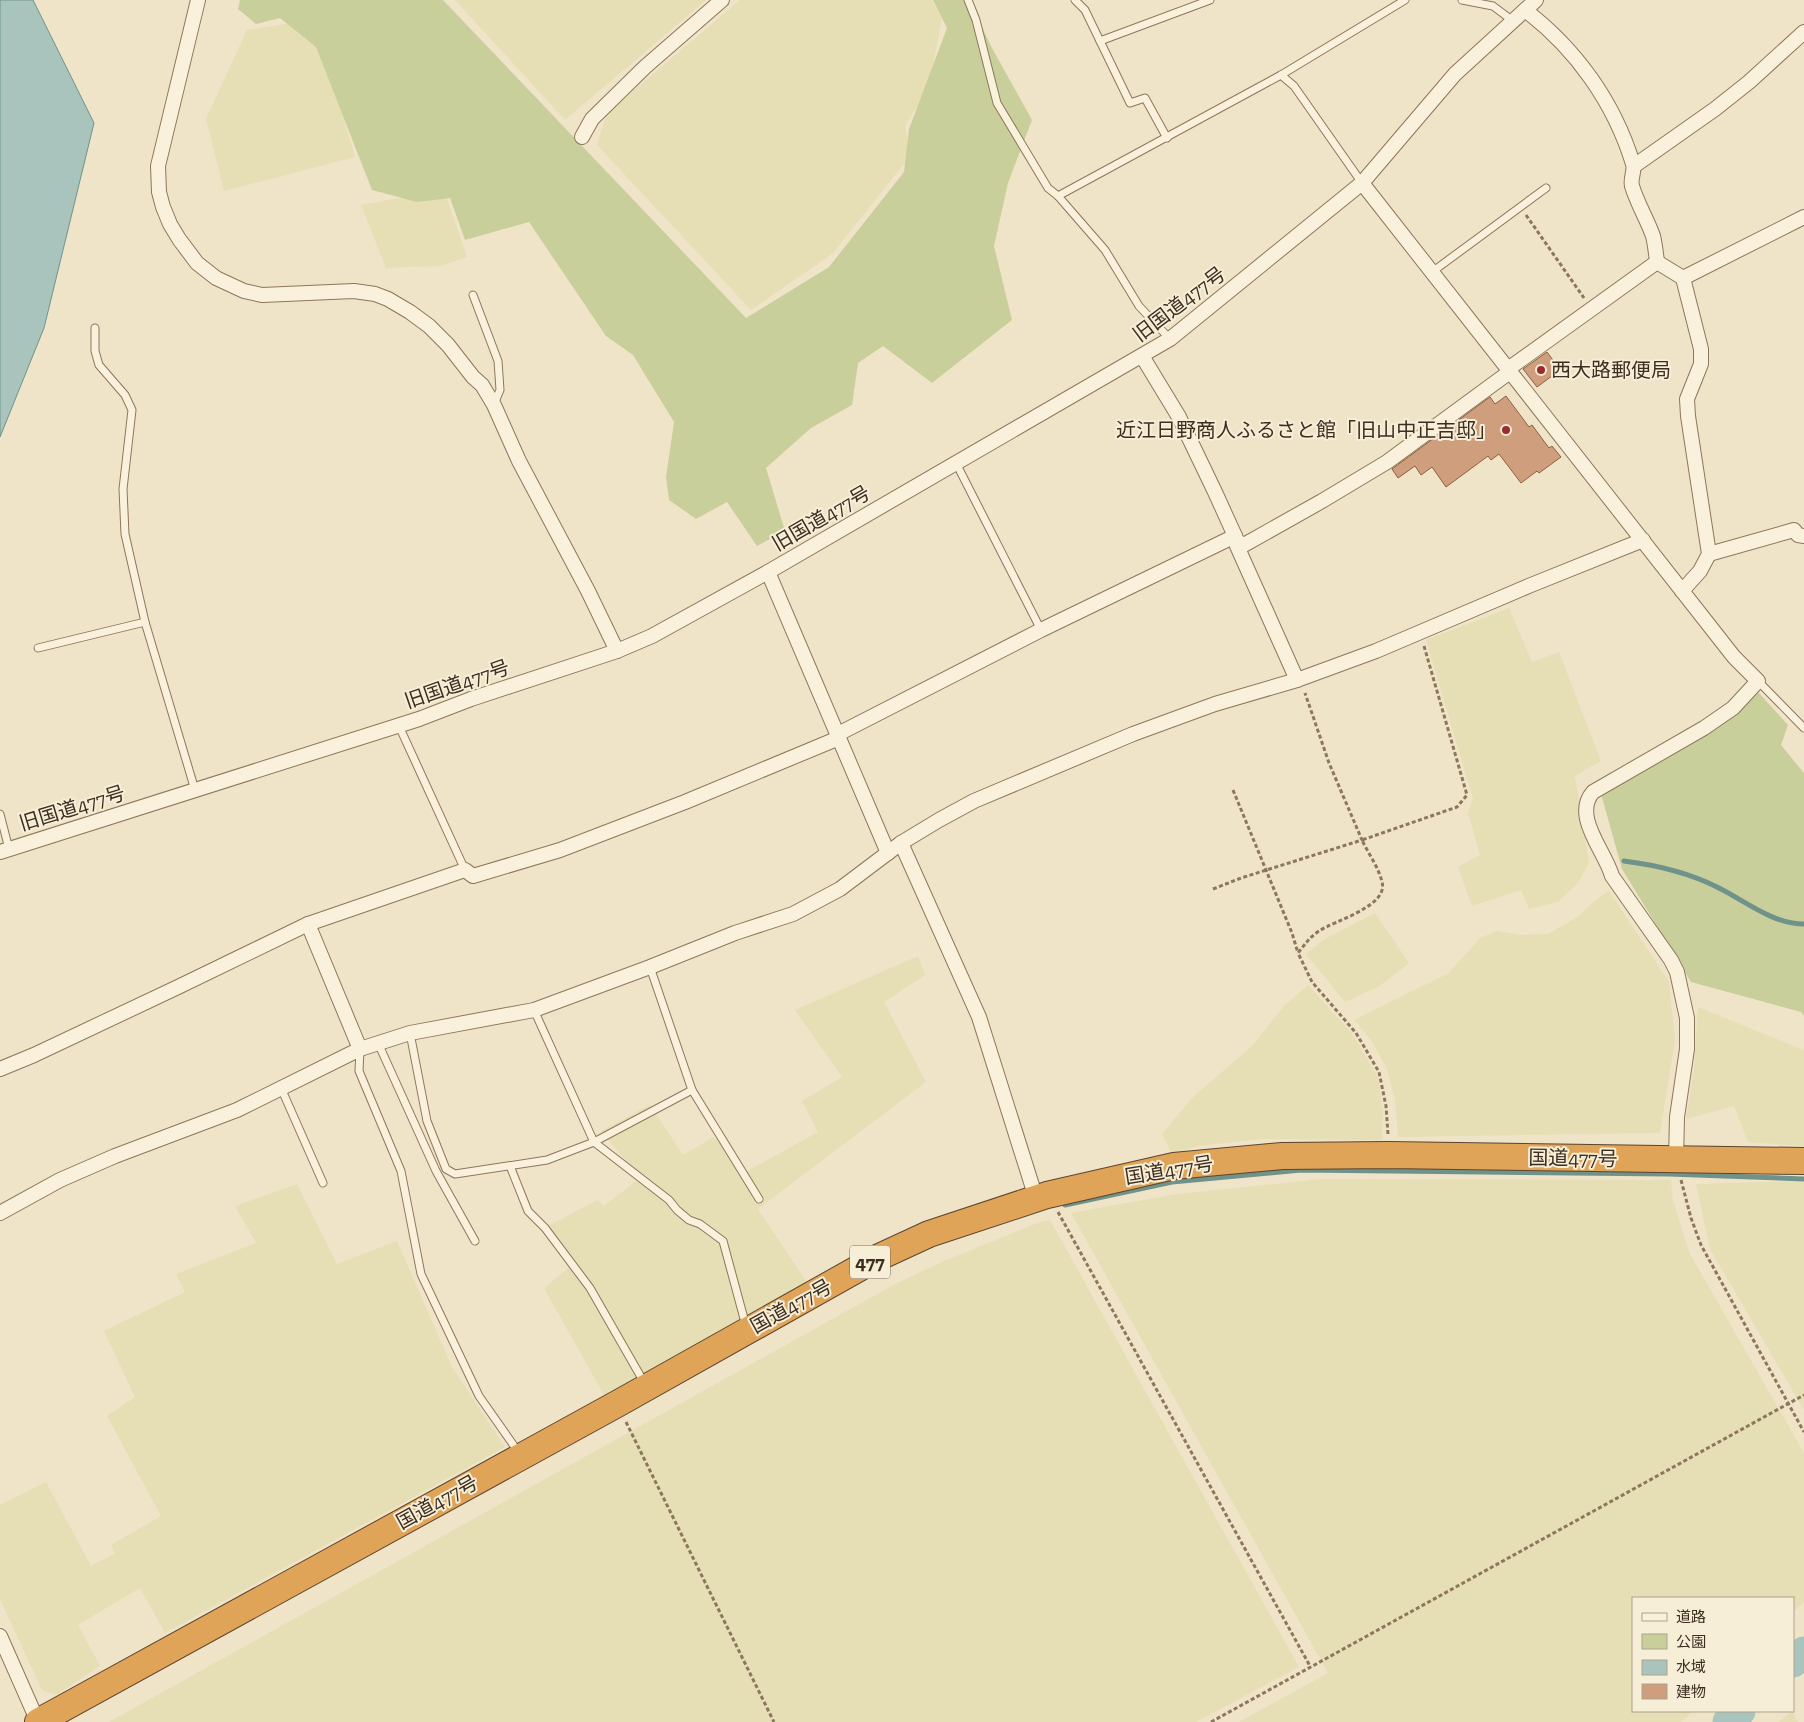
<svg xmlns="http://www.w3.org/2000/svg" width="1804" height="1722" font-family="'Zilla Slab','Noto Sans JP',serif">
  <rect width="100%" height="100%" fill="#f0e4c8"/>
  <g fill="#e6deb5">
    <polygon points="455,0 706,0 565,120"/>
    <polygon points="740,0 932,0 942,18 929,87 905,126 911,155 832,254 751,310 597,145 607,113"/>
    <polygon points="298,22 319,35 355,157 224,191 206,119 247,30"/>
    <polygon points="444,190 467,257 441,266 386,268 361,205"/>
    <polygon points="1509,608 1532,662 1559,652 1601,761 1575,776 1589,862 1579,882 1558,902 1529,909 1521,890 1472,906 1458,867 1480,855 1468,813 1473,799 1426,640"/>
    <polygon points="1609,891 1669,982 1675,1040 1660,1133 1398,1137 1395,1099 1387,1069 1371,1040 1354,1020 1449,973 1480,938 1497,931 1520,935 1548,934 1576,918 1597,899"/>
    <polygon points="1375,913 1409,963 1378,987 1345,1002 1306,954 1323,940"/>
    <polygon points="918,956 925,975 884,1002 926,1082 758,1209 808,1284 604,1395 544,1288 575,1263 548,1226 598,1200 604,1206 640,1178 601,1131 650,1105 683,1155 714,1137 744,1173 818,1132 802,1101 842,1077 795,1010"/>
    <polygon points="1308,985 1351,1032 1378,1077 1383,1111 1382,1140 1262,1139 1198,1146 1172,1154 1162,1134 1192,1098 1253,1045 1284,1006"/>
    <polygon points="1698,1007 1804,1050 1804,1146 1748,1142 1734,1106 1686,1119 1694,1070"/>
    <polygon points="1322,1179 1671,1180 1673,1200 1689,1252 1804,1453 1804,1602 1793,1612 1793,1598 1633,1598 1633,1711 1693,1711 1681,1722 1239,1722 1328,1673 1071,1213 1177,1194"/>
    <polygon points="1804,1181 1804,1410 1710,1249 1696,1184"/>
    <polygon points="297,1184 337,1264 397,1241 452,1367 505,1447 165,1633 140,1588 78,1625 100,1666 56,1695 42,1690 0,1599 0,1505 46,1482 91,1566 115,1554 111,1545 161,1516 107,1416 135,1397 104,1331 185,1292 176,1274 256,1243 235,1206"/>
    <polygon points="1050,1220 1299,1667 1196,1722 109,1722 897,1283 944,1261 1040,1222"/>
    <polygon points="1792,1711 1798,1722 1779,1722"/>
  </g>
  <g fill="#c9cf9b">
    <polygon points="240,0 443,0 746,318 829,267 904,172 909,129 947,28 933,0 969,0 992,48 1032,120 1008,183 994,246 1012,320 932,383 883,346 858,363 852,405 811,428 766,468 785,531 757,546 727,502 696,519 669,500 666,477 674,422 633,355 606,336 529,222 465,240 450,198 417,202 372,190 316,47 280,18 256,24 238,9"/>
    <polygon points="1758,692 1788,725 1781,745 1804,773 1804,1016 1801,1012 1691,982 1622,869 1601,794 1737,713"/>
  </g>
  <polygon fill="#a9c4bc" stroke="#6f938a" points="0,0 33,0 94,123 44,328 0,437"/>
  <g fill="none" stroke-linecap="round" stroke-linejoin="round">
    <g stroke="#6f938a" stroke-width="5">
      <path d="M 1624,861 C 1656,865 1687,872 1717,887 C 1744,900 1772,924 1804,924"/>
      <polyline points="1065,1205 1172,1182 1301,1170 1669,1174 1804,1179"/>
    </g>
    <g stroke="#a9c4bc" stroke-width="31">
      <polyline points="1793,1662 1804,1652"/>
      <polyline points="1728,1722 1740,1711"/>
    </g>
  </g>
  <g fill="#cf9f7d" stroke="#8d5f41">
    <polygon points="1547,352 1560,370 1537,387 1523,369"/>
    <polygon points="1506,396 1529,427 1532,425 1549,448 1552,446 1561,457 1539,473 1537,471 1521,483 1499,454 1491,460 1488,456 1446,487 1432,467 1421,475 1415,466 1398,478 1392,469 1490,397 1495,404"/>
  </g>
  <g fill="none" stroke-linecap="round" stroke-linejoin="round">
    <g stroke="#8d765c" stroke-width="9">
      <g id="lane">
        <polyline points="968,0 976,20 997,103 1048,188 1058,196"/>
        <polyline points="1075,0 1085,10 1130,103 1145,98 1167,138"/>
        <polyline points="1462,0 1493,6 1513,21"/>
        <polyline points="1100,41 1210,0"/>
        <polyline points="1281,75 1294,86 1362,183"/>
        <polyline points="1432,272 1546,188"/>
        <polyline points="473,295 498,361 500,390 494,404"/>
        <polyline points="95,328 95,351 99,365 125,395 132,410 123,489 125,534 145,622 195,790"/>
        <polyline points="1170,339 1139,306 1105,250 1058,196 1281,75 1405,0"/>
        <polyline points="956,463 1041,630"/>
        <polyline points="38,648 145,622"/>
        <polyline points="1758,681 1804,728"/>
        <polyline points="399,726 465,870"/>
        <polyline points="0,814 9,849"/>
        <polyline points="650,967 692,1090 759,1199"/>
        <polyline points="534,1010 594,1142 669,1200 677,1210 689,1220 700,1224 723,1241 746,1326"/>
        <polyline points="410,1033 427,1121 446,1169 455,1174 547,1160 594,1142 692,1090"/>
        <polyline points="378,1043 436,1171 475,1241"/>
        <polyline points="360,1050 359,1071 401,1171 421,1274 479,1396 519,1453"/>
        <polyline points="281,1088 323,1183"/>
        <polyline points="510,1166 528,1211 545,1228 590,1288 645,1384"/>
      </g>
    </g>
    <g stroke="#8d765c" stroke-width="16">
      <g id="street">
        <polyline points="198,0 158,166 159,192 163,207 170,224 179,239 197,263 216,278 244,291 262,295 354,291 375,294 388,299 410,312 429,326 448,345 473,377 482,385 494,405 519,461 588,591 617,651"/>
        <path d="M 1525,10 C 1576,49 1614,102 1633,164 C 1635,171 1630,179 1632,186 C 1637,203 1647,219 1653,236 C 1655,244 1656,253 1657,262"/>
        <polyline points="582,137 592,119 645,67 722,0"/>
        <polyline points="1634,166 1715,109 1749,82 1804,32"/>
        <path d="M 1362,183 L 1734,657 L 1758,681 L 1733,708 L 1704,728 L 1593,792 C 1572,816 1605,851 1612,876 L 1671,960 L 1677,972 L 1687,1018 L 1687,1049 L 1677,1117 L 1676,1160"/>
        <polyline points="1657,262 1683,278 1701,349 1701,364 1687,399 1688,416 1709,554 1700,571 1682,591"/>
        <polyline points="1683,278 1804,217"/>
        <polyline points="1142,356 1179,417 1215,492 1235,536 1237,546 1297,680"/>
        <polyline points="1508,369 1657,262"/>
        <polyline points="1237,540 1242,546 1322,501 1387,462 1511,371"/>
        <polyline points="1709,554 1794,530 1798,535 1804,536"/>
        <polyline points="768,572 888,853"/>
        <polyline points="838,734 1041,630 1235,536"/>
        <polyline points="901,843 979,1017 1036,1198"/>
        <polyline points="0,852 419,719 471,699 617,651 652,636 768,572 1170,339 1362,183 1455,74 1536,0"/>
        <polyline points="308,924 360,1049"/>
        <polyline points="0,1069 34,1055 178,987 308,924 465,870 473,876 560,850 685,802 839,738"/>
        <polyline points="0,1213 60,1180 115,1156 237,1110 360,1049 410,1033 534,1010 650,967 735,933 793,914 840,889 901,843 939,820 974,801 1133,734 1215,704 1297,680 1376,651 1531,585 1643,540"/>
        <polyline points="0,1636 38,1722"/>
      </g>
    </g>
    <g stroke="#5b4430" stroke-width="28">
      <polyline id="highway" points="38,1722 617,1404 877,1258 929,1234 1047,1195 1174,1166 1282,1156 1389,1155 1804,1161"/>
    </g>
    <g stroke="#8d765c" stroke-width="3" stroke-dasharray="4 2.5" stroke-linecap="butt">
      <polyline points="1526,215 1584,298"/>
      <polyline points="1233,790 1292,933 1298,953"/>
      <polyline points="1213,889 1241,878 1362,840 1329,763 1305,693"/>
      <path d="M 1388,1134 L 1386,1106 L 1379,1072 L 1356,1033 L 1312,982 L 1298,953 C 1305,944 1310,937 1319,931 C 1334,921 1389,906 1382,882 C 1379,868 1368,853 1362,840 L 1457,807 L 1467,795 L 1424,646"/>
      <polyline points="1681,1180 1691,1218 1701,1245 1804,1432"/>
      <polyline points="1058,1212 1310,1666"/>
      <polyline points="626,1422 774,1722"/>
      <polyline points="1211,1722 1804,1395"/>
    </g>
    <use href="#lane" stroke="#faf1dc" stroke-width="7"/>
    <use href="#street" stroke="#faf1dc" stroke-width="14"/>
    <use href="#highway" stroke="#e0a458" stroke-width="26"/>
  </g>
  <g fill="#9e2a2b" stroke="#f7eed8" stroke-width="2">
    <circle cx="1541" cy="370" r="5"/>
    <circle cx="1506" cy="430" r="5"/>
  </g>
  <g text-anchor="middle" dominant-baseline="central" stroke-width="4" stroke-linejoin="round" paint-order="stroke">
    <rect fill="#f7eed8" stroke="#756857" stroke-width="1" x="850" y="1245.5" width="40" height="33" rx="4"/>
    <g font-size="19" font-weight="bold" fill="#3d2e20">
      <text x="870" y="1262">477</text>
    </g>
    <g font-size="20" fill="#3d2e20" stroke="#f7eed8">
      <text transform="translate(1179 304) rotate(-37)">旧国道477号</text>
      <text transform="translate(821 518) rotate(-30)">旧国道477号</text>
      <text transform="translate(457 684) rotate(-19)">旧国道477号</text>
      <text transform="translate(72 808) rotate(-17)">旧国道477号</text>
      <text transform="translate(1573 1158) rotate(1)">国道477号</text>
      <text transform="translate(1169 1170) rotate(-9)">国道477号</text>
      <text transform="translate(791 1306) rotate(-29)">国道477号</text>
      <text transform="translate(437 1502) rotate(-29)">国道477号</text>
    </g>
    <g font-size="20" fill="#3d2e20" stroke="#f7eed8" text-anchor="start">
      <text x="1551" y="370">西大路郵便局</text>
      <text x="1496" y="430" text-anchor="end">近江日野商人ふるさと館「旧山中正吉邸」</text>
    </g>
  </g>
  <rect x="1632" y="1597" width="162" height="115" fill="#f7eed8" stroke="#ada18e"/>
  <rect x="1642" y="1613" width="25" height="8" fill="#faf1dc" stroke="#ada18e"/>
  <text x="1676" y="1622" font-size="15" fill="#3d2e20">道路</text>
  <rect x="1642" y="1634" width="25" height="15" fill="#c9cf9b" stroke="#ada18e"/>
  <text x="1676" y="1647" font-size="15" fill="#3d2e20">公園</text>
  <rect x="1642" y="1660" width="25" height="15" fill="#a9c4bc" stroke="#ada18e"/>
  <text x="1676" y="1672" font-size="15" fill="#3d2e20">水域</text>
  <rect x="1642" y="1684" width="25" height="15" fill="#cf9f7d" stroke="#ada18e"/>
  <text x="1676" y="1697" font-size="15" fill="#3d2e20">建物</text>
</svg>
